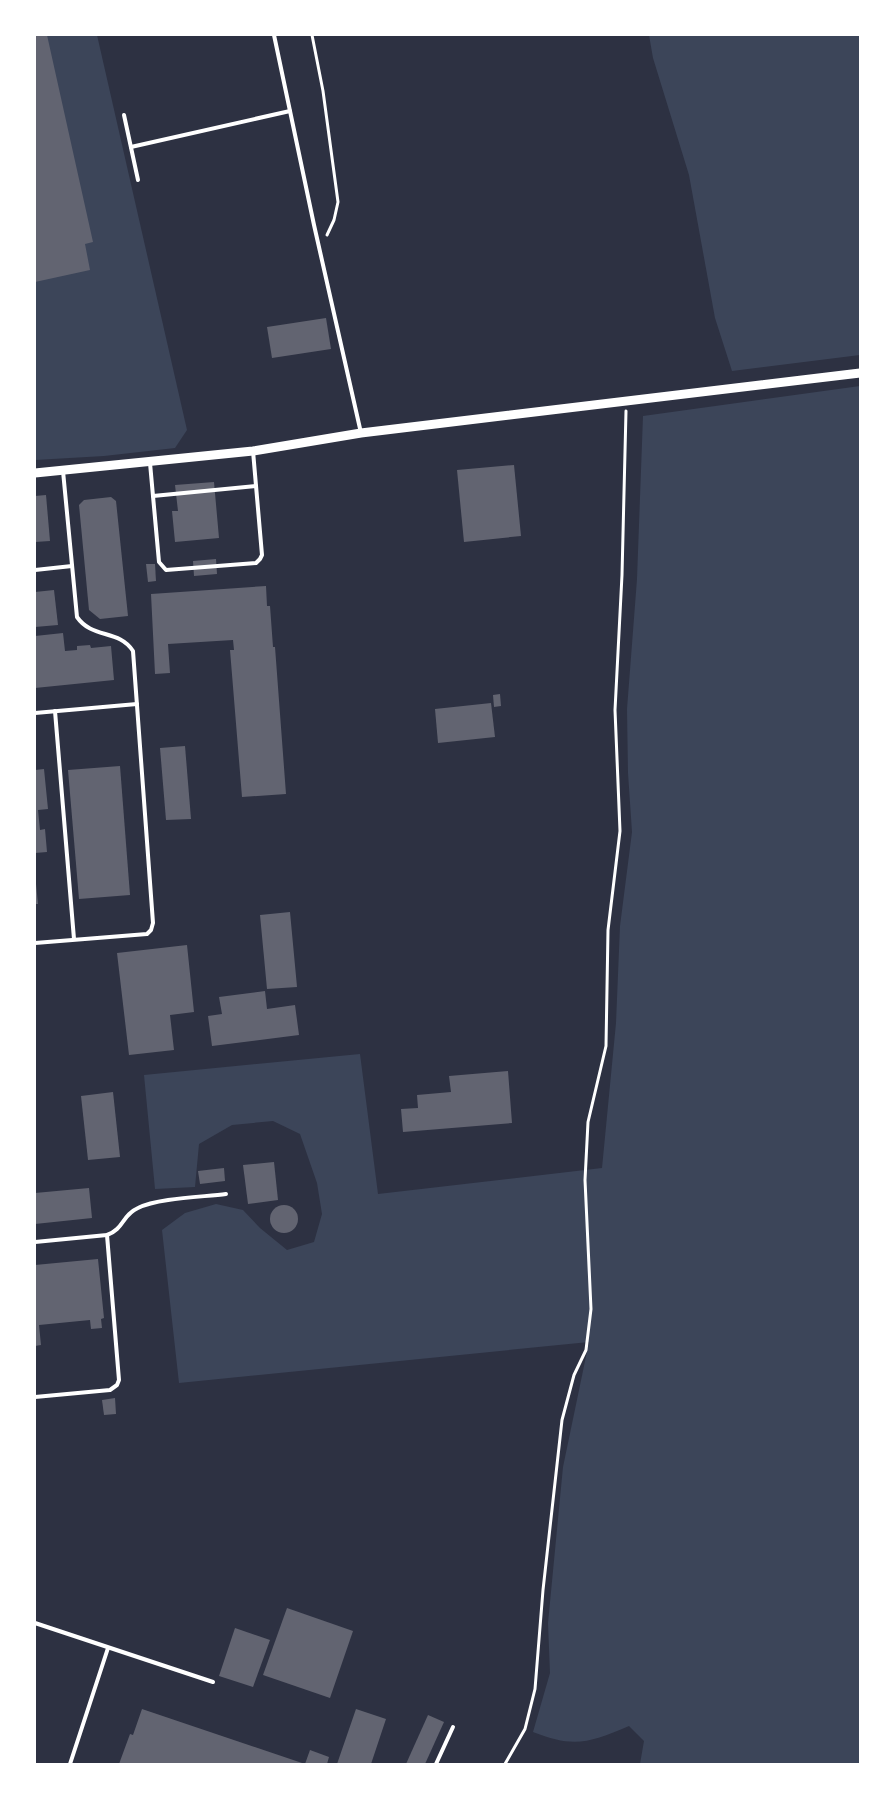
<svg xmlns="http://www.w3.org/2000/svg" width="895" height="1799" font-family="'Source Serif 4',serif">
  <rect width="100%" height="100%" fill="#2d3142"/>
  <g fill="#3c4559">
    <polygon points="35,35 97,35 187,430 175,448 104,456 35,460"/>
    <polygon points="649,35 860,35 860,355 732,371 715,318 689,175 653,58"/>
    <path d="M 860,386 L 860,1764 L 640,1764 L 644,1741 L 629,1726 C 590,1743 573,1748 533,1732 L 550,1673 L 548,1623 L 563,1467 L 589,1342 L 179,1383 L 162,1230 L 185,1213 L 216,1204 L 243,1210 L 260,1228 L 287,1250 L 314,1242 L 322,1214 L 317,1183 L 300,1134 L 273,1121 L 232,1125 L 199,1144 L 195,1187 L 155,1189 L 144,1075 L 360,1054 L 378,1194 L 602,1168 L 616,1023 L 620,926 L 632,832 L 628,773 L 627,709 L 637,579 L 643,416 Z"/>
  </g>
  <g fill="#626471">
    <polygon points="35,35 47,35 93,242 85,244 90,270 35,282"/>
    <polygon points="326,318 331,349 272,358 267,327"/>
    <polygon points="514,465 521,536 464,542 457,470"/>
    <polygon points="214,482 219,538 175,542 172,511 178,511 175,485"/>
    <polygon points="46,495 50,541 35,542 35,496"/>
    <polygon points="111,497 116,501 128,616 100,619 89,610 79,505 84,500"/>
    <polygon points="216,559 217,574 194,576 193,561"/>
    <polygon points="146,564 155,564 156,581 148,582"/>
    <polygon points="266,586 267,606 270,606 273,647 275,647 286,794 242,797 230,650 234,650 233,640 168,644 170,673 155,674 151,594"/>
    <polygon points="54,590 58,625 35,627 35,592"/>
    <polygon points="63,633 65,651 77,650 77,646 90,645 91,648 111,646 114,680 35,688 35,636"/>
    <polygon points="500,694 501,706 494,707 493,695"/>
    <polygon points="491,703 495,737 438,743 435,709"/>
    <polygon points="185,746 191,819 166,820 160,748"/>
    <polygon points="120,766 130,895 79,899 68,770"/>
    <polygon points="44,769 48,809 38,810 40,830 45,829 47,852 35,853 35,770"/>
    <polygon points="35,884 36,884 38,904 35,904"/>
    <polygon points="290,912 297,987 267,989 260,915"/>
    <polygon points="187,945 194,1012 170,1015 174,1050 129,1055 117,953"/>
    <polygon points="265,991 267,1009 295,1005 299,1035 212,1046 208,1016 222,1014 219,997"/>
    <polygon points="508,1071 512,1123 403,1132 401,1109 418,1108 417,1095 451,1092 449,1076"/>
    <polygon points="113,1092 120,1157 88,1160 81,1096"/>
    <polygon points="274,1162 278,1200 248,1204 243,1165"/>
    <polygon points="224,1168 225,1181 200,1184 198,1171"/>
    <polygon points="89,1188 92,1218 35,1224 35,1193"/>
    <circle cx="284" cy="1219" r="14"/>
    <polygon points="98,1259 104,1318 101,1319 102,1328 91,1329 90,1320 39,1325 41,1345 35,1346 35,1265"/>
    <polygon points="115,1398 116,1414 104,1415 102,1400"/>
    <polygon points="287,1608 353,1631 330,1698 263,1675"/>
    <polygon points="235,1628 270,1640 253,1687 219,1676"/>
    <polygon points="142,1709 305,1764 119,1764 130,1734 133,1735"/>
    <polygon points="356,1709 386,1719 371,1764 337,1764"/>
    <polygon points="428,1715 444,1722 425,1764 406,1764"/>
    <polygon points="310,1750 329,1757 327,1764 305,1764"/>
  </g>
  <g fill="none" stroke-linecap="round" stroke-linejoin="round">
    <g stroke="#fff" stroke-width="3">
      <polyline points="312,35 323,91 338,202 334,220 327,235"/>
      <polyline points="505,1764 525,1729 535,1689 543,1590 562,1420 574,1375 586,1350 591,1309 585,1180 588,1122 606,1046 608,930 620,831 615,710 622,575 626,411"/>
    </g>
    <g stroke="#fff" stroke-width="4">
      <polyline points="274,35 314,225 361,433"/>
      <polyline points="124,115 138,180"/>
      <polyline points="131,147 290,111"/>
      <polyline points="150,463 159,562 166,570 256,563 260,559 262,555 253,451"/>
      <polyline points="153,496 256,486"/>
      <polyline points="35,570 72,566"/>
      <polyline points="55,711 74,939"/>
      <polyline points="35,713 137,704"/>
      <path d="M 35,943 L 147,934 L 151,930 L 153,923 L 133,651 C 119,629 92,639 77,617 L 63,471"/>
      <path d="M 35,1242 L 107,1235 C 124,1229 122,1215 138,1208 C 158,1198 203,1197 226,1194"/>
      <polyline points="35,1397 110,1390 117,1385 119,1380 107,1235"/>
      <polyline points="35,1623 213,1682"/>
      <polyline points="70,1764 108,1648"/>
      <polyline points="436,1764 453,1727"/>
    </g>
    <polyline stroke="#fff" stroke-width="9" points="35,473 253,451 361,433 860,373"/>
  </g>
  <rect width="895" height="1799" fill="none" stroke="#ffffff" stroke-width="72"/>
</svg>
